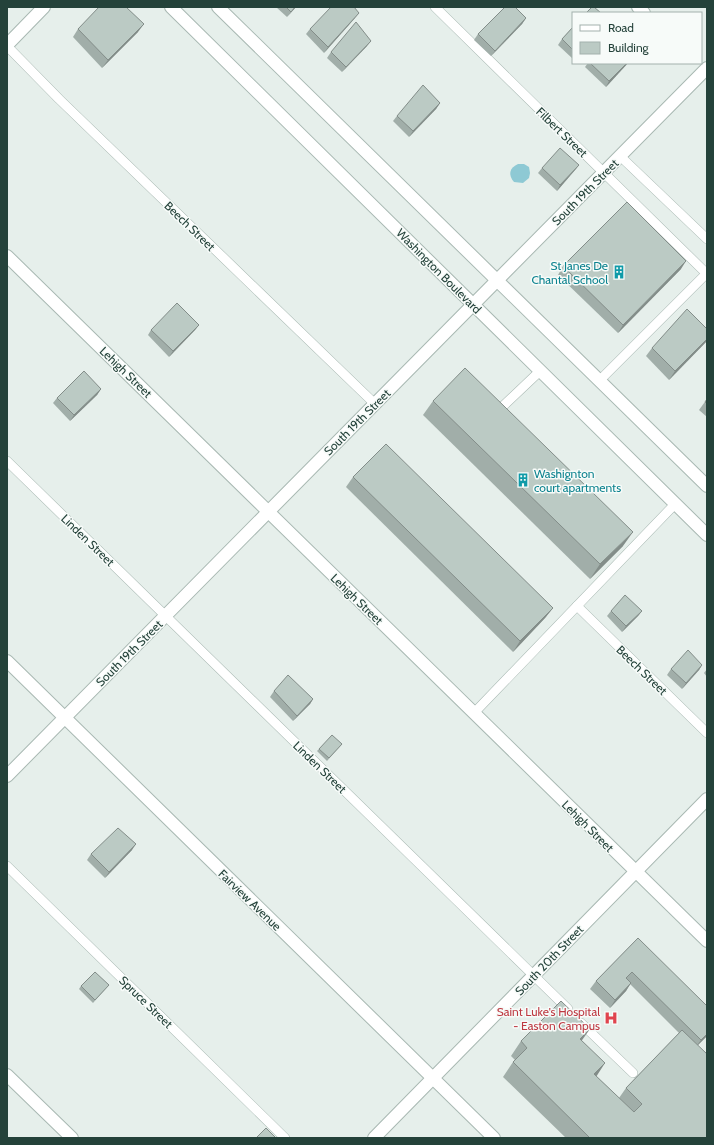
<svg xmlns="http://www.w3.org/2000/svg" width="714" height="1145" font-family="Cabin,sans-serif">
  <rect width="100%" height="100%" fill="#e6efeb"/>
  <path fill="#8ec9d4" d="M 518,164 L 524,164 L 529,167 L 530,173 L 529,178 L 523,183 L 514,182 C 508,175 509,168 518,164 Z"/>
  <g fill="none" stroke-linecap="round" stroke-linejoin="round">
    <g stroke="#a8b8b2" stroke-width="10">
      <g id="service">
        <polyline points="435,7 707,274"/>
        <polyline points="7,46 59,99 375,404"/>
        <polyline points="620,156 707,239"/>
        <polyline points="599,381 707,273"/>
        <polyline points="501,408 540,371"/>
        <polyline points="7,461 568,1009"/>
        <polyline points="577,606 707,733"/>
        <polyline points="474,713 675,504"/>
        <polyline points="7,866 285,1138"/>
        <polyline points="581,1023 633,1073"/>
      </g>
    </g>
    <g stroke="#a8b8b2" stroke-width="14">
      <g id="minor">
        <polyline points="638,7 644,13"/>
        <polyline points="7,256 707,941"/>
        <polyline points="7,661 494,1138"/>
        <polyline points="7,776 707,68"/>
        <polyline points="7,1075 72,1138"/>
        <polyline points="374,1138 707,799"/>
      </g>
    </g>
    <g stroke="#a8b8b2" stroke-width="14">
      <g id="tertiary">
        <polyline points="171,7 707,535"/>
        <polyline points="218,7 707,486"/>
        <polyline points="7,45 44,7"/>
      </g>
    </g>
    <use href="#service" stroke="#fff" stroke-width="9"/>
    <use href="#minor" stroke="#fff" stroke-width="12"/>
    <use href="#tertiary" stroke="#fff" stroke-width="12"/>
  </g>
  <g fill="#a1aea9">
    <polygon points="276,7 296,7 287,17"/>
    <polygon points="355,18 324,53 306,34 310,29"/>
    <polygon points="526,18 522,24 491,56 474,40 478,34"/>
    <polygon points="573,27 573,59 558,45 562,39"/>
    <polygon points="78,29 138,32 102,68 73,37"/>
    <polygon points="367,46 342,72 327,58 331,52"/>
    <polygon points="588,63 628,63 606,87 585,67"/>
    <polygon points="440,103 436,109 409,137 393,121 397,116"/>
    <polygon points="579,165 575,170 557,191 538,173 542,168"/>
    <polygon points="563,266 681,269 618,333 558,275"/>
    <polygon points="199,325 195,330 169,357 148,335 151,330"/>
    <polygon points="707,329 707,340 706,342 669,380 646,356 652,348"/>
    <polygon points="101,389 97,395 70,421 53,403 57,398"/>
    <polygon points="707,399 707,417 699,410"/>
    <polygon points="433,401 623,546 590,579 423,415"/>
    <polygon points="353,477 553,608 545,618 513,652 346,487"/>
    <polygon points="611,611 642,611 638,616 622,632 607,616"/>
    <polygon points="702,665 699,670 682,689 667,675 671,669"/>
    <polygon points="707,669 707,677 704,673"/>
    <polygon points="274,691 313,699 310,704 293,721 270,697"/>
    <polygon points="342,744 327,761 317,751 319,749"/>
    <polygon points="132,850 105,878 87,860 91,854"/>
    <polygon points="638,938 707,1036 698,1045 707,1138 566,1138 503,1077 513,1062 515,1060 511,1056 521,1041 582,1041 596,1076 619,1098 626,1088 679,1033 630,984 626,991 610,1008 590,989 596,981"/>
    <polygon points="109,985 93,1003 79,989 81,986"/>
  </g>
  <g fill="#838d89">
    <polygon points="295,7 296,7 287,17"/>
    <polygon points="359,13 355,18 324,53 328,47"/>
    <polygon points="526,18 522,24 491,56 495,51"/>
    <polygon points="144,24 138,32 102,68 108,60"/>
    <polygon points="371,41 367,46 342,72 346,67"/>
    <polygon points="627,63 628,63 606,87 609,81"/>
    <polygon points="440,103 436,109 409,137 413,131"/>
    <polygon points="579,165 575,170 557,191 560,185"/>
    <polygon points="686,261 681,269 618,333 623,325"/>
    <polygon points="199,325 195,330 169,357 173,351"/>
    <polygon points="707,339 707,340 706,342 669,380 675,371"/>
    <polygon points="101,389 97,395 70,421 74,415"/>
    <polygon points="633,532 623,546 590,579 600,564"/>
    <polygon points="553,608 545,618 513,652 520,641"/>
    <polygon points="642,611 638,616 622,632 626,626"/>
    <polygon points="702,665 699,670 682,689 686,683"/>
    <polygon points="313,699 310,704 293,721 297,716"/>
    <polygon points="136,844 132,850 105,878 109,872"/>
    <polygon points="631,983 626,991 610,1008 615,1000"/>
    <polygon points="590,1029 580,1043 580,1039"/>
    <polygon points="707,1034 707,1036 695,1048 701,1040"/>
    <polygon points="605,1063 596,1077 594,1074"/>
  </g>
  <g fill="#bbcac4" stroke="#838d89">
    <polygon points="99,7 126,7 144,24 108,60 78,29"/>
    <polygon points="286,7 295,7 291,12"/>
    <polygon points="331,7 354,7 359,13 328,47 310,29"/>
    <polygon points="505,7 515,7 526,18 495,51 478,34"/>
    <polygon points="592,7 594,7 601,13 586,13"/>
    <polygon points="356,22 371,41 346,67 331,52"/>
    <polygon points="573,27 573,50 562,39"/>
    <polygon points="590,63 627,63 609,81"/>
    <polygon points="423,85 440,103 413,131 397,116"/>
    <polygon points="560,148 579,165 560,185 542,168"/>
    <polygon points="627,202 686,261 623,325 563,266"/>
    <polygon points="177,303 199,325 173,351 151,330"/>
    <polygon points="687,309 707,329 707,339 675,371 652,348"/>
    <polygon points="465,368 633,532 600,564 433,401"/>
    <polygon points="84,371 101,389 74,415 57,398"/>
    <polygon points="707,399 707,404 705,402"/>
    <polygon points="386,444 553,608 520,641 353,477"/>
    <polygon points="625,595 642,611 626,626 611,611"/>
    <polygon points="688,650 702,665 686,683 671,669"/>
    <polygon points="288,675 313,699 297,716 274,691"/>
    <polygon points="332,735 342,744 329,758 319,749"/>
    <polygon points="118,828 136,844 109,872 91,854"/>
    <polygon points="638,938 707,1006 707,1034 701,1040 632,972 626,978 631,983 615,1000 596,981"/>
    <polygon points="95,972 109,985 95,1000 81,986"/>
    <polygon points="561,1001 590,1029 580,1039 605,1063 594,1074 634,1112 642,1104 626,1088 682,1030 707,1054 707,1138 590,1138 513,1062 527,1048 521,1041"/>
    <polygon points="266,1128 276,1138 256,1138"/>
  </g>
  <defs>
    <g id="building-bare" transform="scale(1.08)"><path d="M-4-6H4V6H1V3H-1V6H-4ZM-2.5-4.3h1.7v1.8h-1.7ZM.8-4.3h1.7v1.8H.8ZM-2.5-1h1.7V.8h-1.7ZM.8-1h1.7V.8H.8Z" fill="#0f9aa8" stroke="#f7fbf9" stroke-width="2.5" paint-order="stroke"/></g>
    <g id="hospital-bare" transform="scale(1.08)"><path d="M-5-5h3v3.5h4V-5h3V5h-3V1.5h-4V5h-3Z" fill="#e0444e" stroke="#f7fbf9" stroke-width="2.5" paint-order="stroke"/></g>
  </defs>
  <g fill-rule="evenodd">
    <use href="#building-bare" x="619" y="272"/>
    <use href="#building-bare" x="523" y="480"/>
    <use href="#hospital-bare" x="611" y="1018"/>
  </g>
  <g text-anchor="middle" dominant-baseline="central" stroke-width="3" stroke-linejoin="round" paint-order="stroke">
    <g font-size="12" fill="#24423a" stroke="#f7fbf9">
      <text transform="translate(562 132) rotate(44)">Filbert Street</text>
      <text transform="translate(585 192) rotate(-45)">South 19th Street</text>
      <text transform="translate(190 226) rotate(44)">Beech Street</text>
      <text transform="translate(439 271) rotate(45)">Washington Boulevard</text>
      <text transform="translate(126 372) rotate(44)">Lehigh Street</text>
      <text transform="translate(357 422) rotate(-45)">South 19th Street</text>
      <text transform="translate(88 540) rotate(44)">Linden Street</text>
      <text transform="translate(357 599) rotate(44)">Lehigh Street</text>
      <text transform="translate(129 653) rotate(-45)">South 19th Street</text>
      <text transform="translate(642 670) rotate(44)">Beech Street</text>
      <text transform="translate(320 767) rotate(44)">Linden Street</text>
      <text transform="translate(588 826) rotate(45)">Lehigh Street</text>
      <text transform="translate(250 900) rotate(44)">Fairview Avenue</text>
      <text transform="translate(549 960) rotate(-46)">South 20th Street</text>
      <text transform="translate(146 1002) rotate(44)">Spruce Street</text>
    </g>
    <g font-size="12" fill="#0d838f" stroke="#f7fbf9" text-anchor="end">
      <text x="608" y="265">St Janes De<tspan x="608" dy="14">Chantal School</tspan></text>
      <text x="534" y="473" text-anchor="start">Washignton<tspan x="534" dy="14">court apartments</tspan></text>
    </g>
    <g font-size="12" fill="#be3a42" stroke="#f7fbf9" text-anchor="end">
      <text x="600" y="1011">Saint Luke's Hospital<tspan x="600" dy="14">- Easton Campus</tspan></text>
    </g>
  </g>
  <rect width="714" height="1145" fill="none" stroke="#24423a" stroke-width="16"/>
  <rect x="572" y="12" width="130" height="52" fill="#f7fbf9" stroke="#a3b1ad"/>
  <rect x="580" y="25" width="20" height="6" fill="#ffffff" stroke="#a3b1ad"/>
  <text x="608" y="32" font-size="12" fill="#24423a">Road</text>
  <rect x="580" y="42" width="20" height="12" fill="#bbcac4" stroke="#a3b1ad"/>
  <text x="608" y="52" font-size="12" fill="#24423a">Building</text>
</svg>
